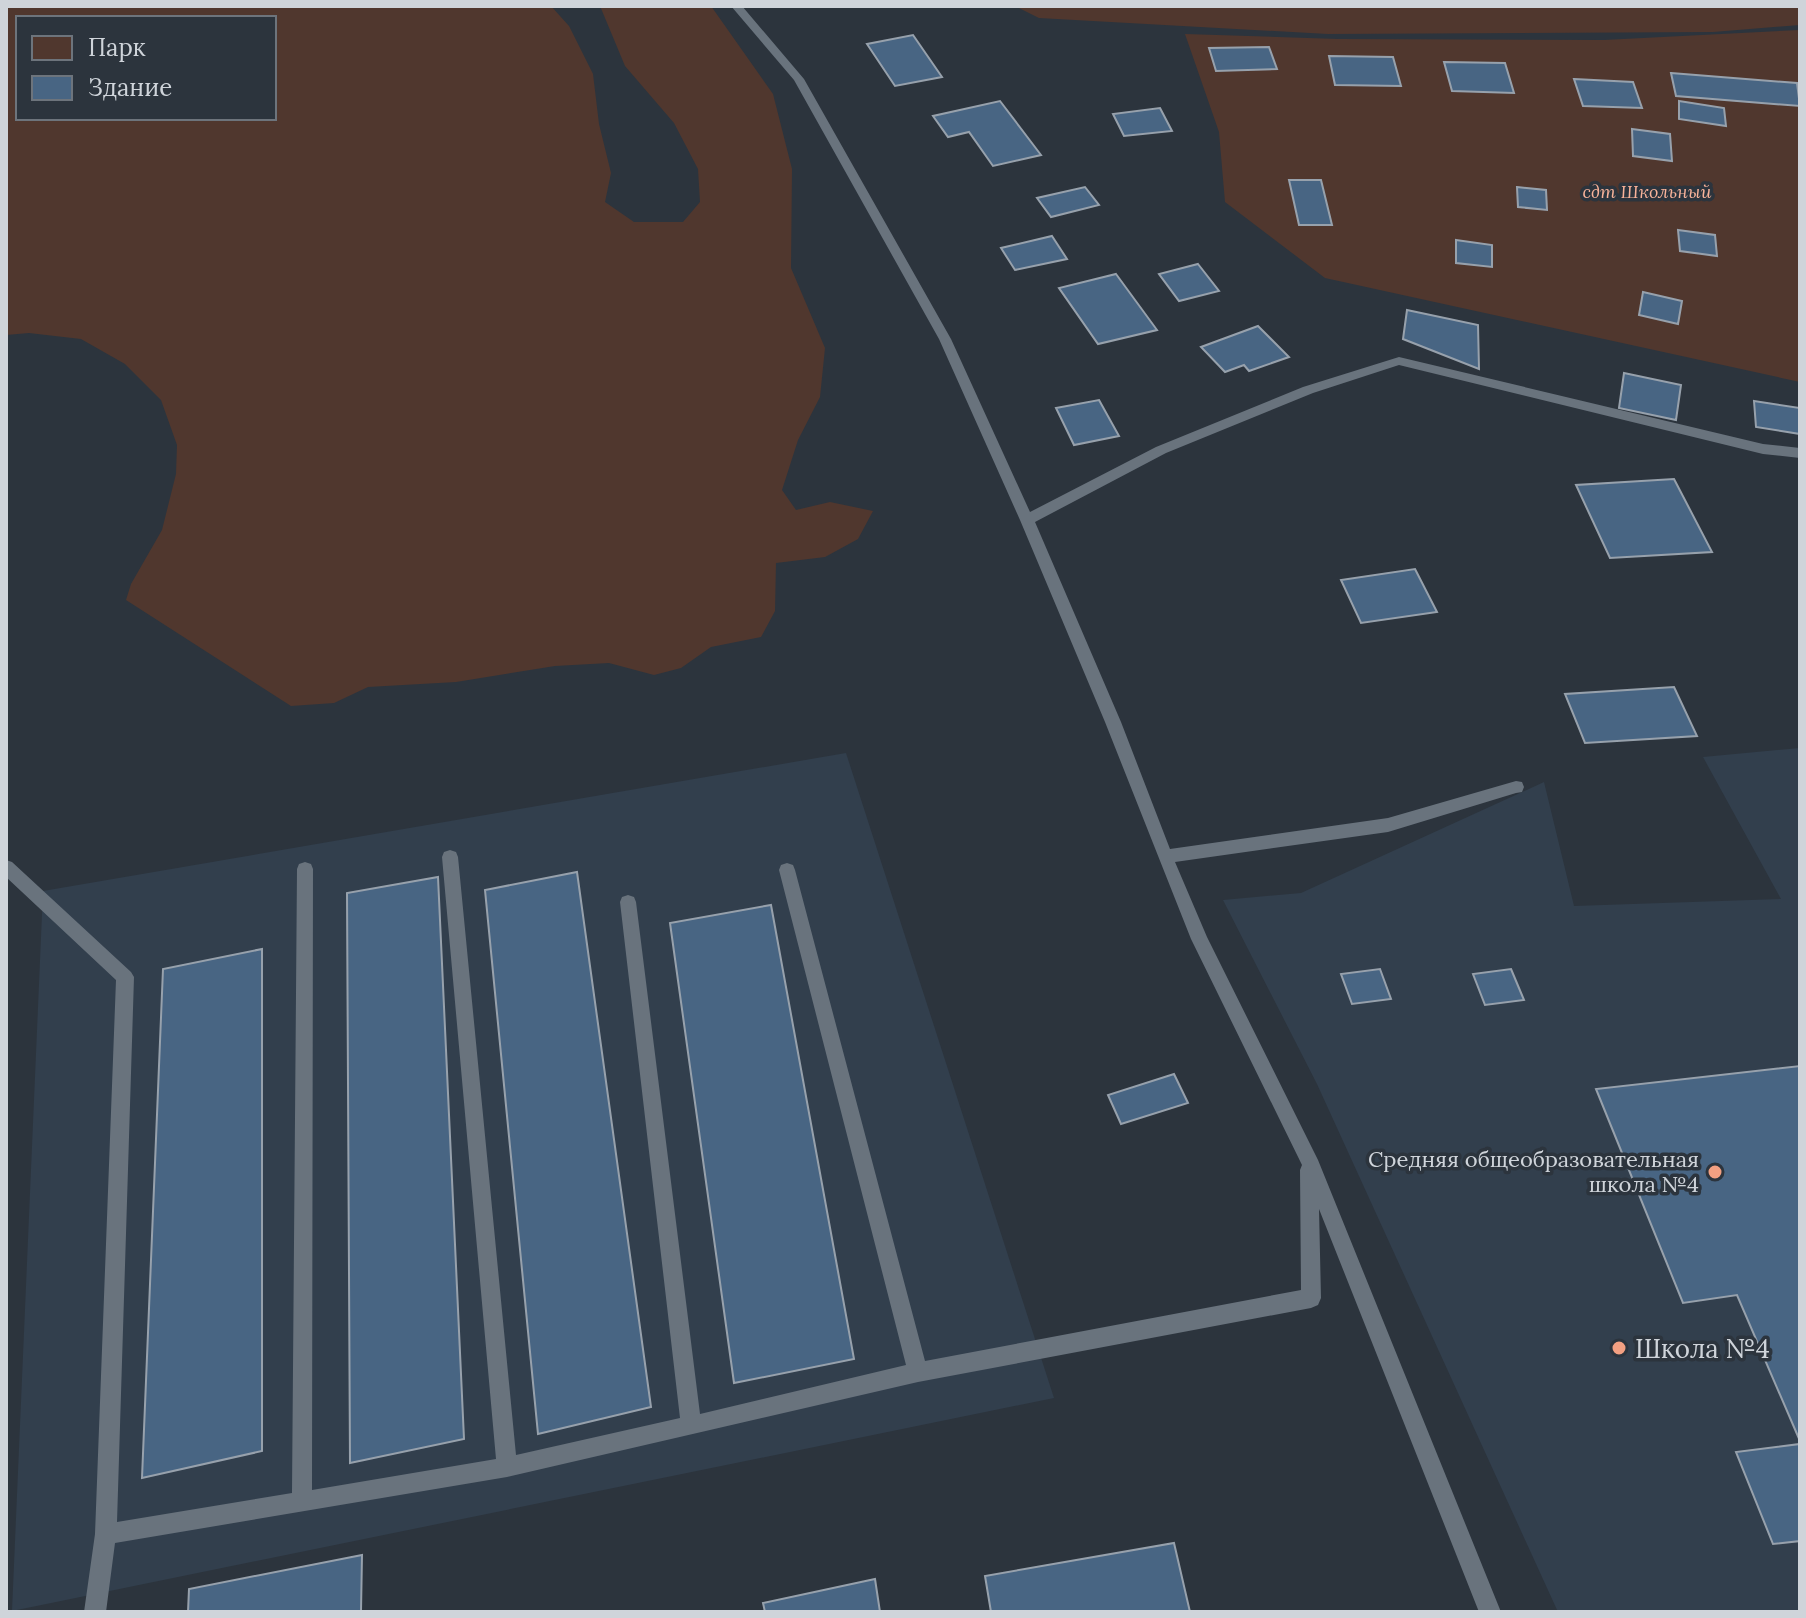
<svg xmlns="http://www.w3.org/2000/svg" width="1806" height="1618" font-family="Lora,serif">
  <rect width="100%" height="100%" fill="#2c343d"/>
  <g fill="#323f4d">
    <polygon points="1800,748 1800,1612 1558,1612 1317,1084 1223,900 1301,893 1544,782 1574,906 1781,899 1703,757"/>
    <polygon points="846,753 1054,1398 12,1611 43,891"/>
  </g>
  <g fill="#50372e" fill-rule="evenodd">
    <path d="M 6,6 L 551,6 L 569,26 L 593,74 L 599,124 L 611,173 L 605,202 L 634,222 L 683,222 L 700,202 L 698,169 L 674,123 L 625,66 L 600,6 L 711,6 L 773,94 L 792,169 L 791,268 L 825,348 L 820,397 L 798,440 L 782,490 L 796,510 L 830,502 L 873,511 L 858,539 L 825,557 L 776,563 L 775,611 L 761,637 L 711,647 L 681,668 L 654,675 L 609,663 L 555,666 L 456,682 L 368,687 L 334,703 L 291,706 L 126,600 L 131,584 L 162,530 L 176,474 L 177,445 L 161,400 L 125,364 L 81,339 L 29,333 L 6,335 ZM 18,18 L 274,18 L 274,118 L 18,118 Z"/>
    <polygon points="1015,6 1800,6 1800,25 1713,32 1328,34 1039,18"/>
    <polygon points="1800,30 1800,382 1325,278 1225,202 1219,132 1185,34 1338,39 1604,40"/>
  </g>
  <g fill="#486583" stroke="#97a1ac" stroke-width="2">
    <polygon points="913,35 942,77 895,86 867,44"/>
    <polygon points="1269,47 1277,69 1216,71 1209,48"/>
    <polygon points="1329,56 1393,57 1401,86 1335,85"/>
    <polygon points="1444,62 1505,63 1514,93 1452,91"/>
    <polygon points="1671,73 1797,83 1800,106 1676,96"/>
    <polygon points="1574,79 1633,82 1642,108 1583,106"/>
    <polygon points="1000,101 1041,155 993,166 969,132 948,137 933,116"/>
    <polygon points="1679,101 1724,108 1726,126 1679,119"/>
    <polygon points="1160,108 1172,131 1124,136 1113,114"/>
    <polygon points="1632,129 1670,134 1672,161 1633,156"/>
    <polygon points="1289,180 1321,180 1332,225 1299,225"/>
    <polygon points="1085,187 1099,205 1051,217 1037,198"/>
    <polygon points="1517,187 1546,190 1547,210 1518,207"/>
    <polygon points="1678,230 1715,235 1717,256 1680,251"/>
    <polygon points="1052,236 1067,259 1015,270 1001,248"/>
    <polygon points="1456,240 1492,245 1492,267 1456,263"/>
    <polygon points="1198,264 1219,291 1179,301 1159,274"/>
    <polygon points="1116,274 1157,330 1098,344 1059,288"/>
    <polygon points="1643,292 1682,301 1678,324 1639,315"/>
    <polygon points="1407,310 1478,325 1479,369 1403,339"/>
    <polygon points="1258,326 1289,357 1249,371 1244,365 1225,372 1201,347"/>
    <polygon points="1624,373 1681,385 1676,420 1619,408"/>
    <polygon points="1099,400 1119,436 1074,445 1056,408"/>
    <polygon points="1754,401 1800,408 1800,434 1756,427"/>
    <polygon points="1674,479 1712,552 1610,558 1576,485"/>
    <polygon points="1415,569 1437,612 1361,623 1341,580"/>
    <polygon points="1674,687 1697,736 1585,743 1565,694"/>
    <polygon points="577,872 651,1407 538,1434 485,890"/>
    <polygon points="438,877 464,1439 350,1463 347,893"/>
    <polygon points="771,905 854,1359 734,1383 670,923"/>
    <polygon points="262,949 262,1451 142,1478 163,969"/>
    <polygon points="1380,969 1391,999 1352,1004 1341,974"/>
    <polygon points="1511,969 1524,1000 1485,1005 1473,974"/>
    <polygon points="1800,1066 1800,1441 1737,1295 1683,1303 1596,1089"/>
    <polygon points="1174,1074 1188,1103 1121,1124 1108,1095"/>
    <polygon points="1800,1444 1800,1541 1773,1544 1736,1452"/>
    <polygon points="1174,1543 1190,1612 991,1612 985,1576"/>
    <polygon points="362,1555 361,1611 188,1612 189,1589"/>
    <polygon points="875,1579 880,1612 765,1612 763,1603"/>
  </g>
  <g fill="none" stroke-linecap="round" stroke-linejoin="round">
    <polygon fill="#69737d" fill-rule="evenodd" points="731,6 742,6 804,79 951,339 1030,512 1156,447 1303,387 1399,357 1763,444 1800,448 1800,458 1763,454 1399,365 1313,393 1166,453 1035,522 1121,722 1170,849 1388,818 1516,781 1522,782 1524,787 1522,792 1516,793 1388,832 1175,862 1207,937 1318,1160 1501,1612 1479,1612 1319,1209 1321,1298 1318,1305 1311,1308 918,1382 507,1477 115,1543 106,1612 84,1612 95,1534 116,980 6,877 6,860 12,862 131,972 134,977 117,1522 292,1493 297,869 299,864 305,862 311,864 313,869 312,1490 496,1459 442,857 444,852 450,850 456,852 458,857 516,1455 680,1418 620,902 622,897 628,895 634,897 636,902 700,1414 906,1365 779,870 781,865 787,863 793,865 795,870 925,1361 1301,1290 1300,1170 1302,1165 1191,939 1105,722 1020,520 939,339 794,80"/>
  </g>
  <g fill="#f3a082" stroke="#2c343d" stroke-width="3">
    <circle cx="1715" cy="1172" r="8"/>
    <circle cx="1619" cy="1348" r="8"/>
  </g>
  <g text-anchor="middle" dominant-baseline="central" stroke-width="7" stroke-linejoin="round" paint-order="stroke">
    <g font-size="18" font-style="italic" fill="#f9b39a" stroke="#2c343d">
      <text x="1647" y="191">сдт Школьный</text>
    </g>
    <g font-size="22" fill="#cfd4da" stroke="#2c343d" text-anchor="end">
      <text x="1699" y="1159">Средняя общеобразовательная<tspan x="1699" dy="25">школа №4</tspan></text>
    </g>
    <g font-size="26" fill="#cfd4da" stroke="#2c343d" text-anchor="start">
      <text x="1635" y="1348">Школа №4</text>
    </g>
  </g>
  <rect width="1806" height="1618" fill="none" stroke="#cfd4da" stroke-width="16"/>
  <rect x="16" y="16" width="260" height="104" fill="#2c343d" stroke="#6d747c" stroke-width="2"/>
  <rect x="32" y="36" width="40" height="24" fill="#50372e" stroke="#6d747c" stroke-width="2"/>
  <text x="88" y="56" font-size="24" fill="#cfd4da">Парк</text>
  <rect x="32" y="76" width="40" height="24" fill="#486583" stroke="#6d747c" stroke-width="2"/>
  <text x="88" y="96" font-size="24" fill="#cfd4da">Здание</text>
</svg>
